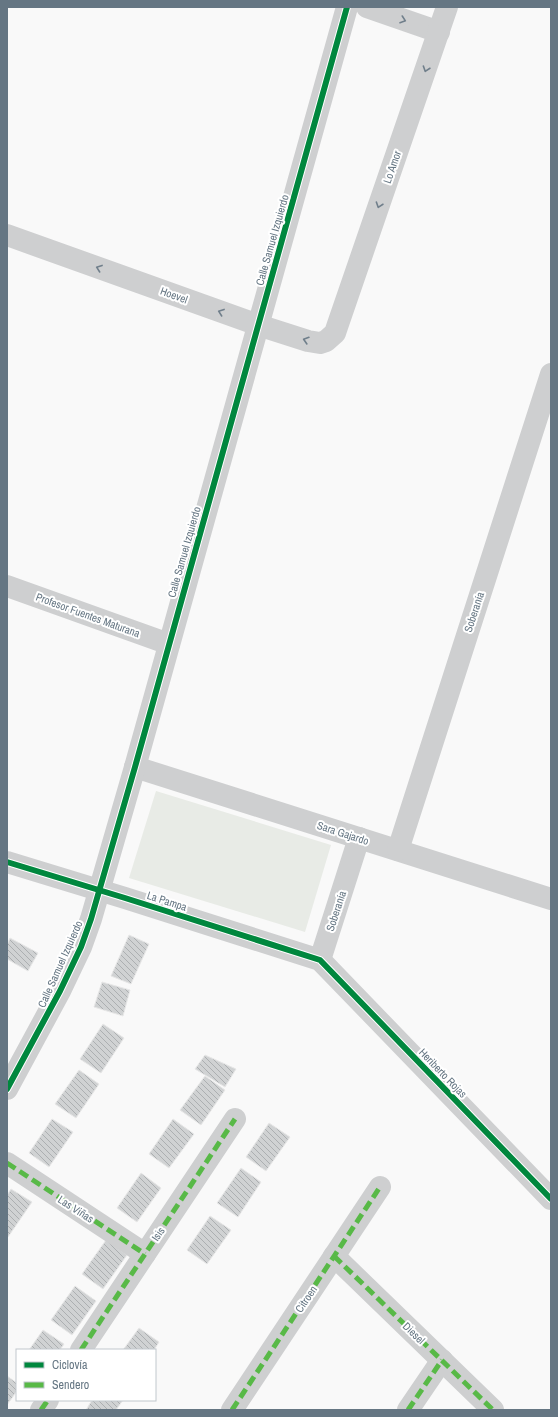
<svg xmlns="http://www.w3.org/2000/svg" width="558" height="1417" font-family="'Archivo Narrow',sans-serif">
  <defs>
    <pattern id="building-back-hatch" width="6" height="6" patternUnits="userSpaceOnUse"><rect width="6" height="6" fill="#d0d2d3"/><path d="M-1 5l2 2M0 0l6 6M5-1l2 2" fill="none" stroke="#acafb1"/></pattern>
  </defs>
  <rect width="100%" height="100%" fill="#f9f9f9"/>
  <polygon fill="#e8ebe6" points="156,791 331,845 305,932 129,878"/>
  <g fill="url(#building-back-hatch)" stroke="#e8e8e8">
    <polygon points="129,935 149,944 131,984 111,976"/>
    <polygon points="10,938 38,953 28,971 7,959 7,945"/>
    <polygon points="102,982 130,990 123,1016 94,1007"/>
    <polygon points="103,1024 124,1038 101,1073 80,1059"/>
    <polygon points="205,1055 236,1069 225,1087 195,1069"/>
    <polygon points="79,1070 99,1084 76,1118 55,1104"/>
    <polygon points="205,1076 225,1090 201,1125 180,1110"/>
    <polygon points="52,1119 73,1132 49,1167 29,1153"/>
    <polygon points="173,1119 194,1134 169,1168 149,1154"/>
    <polygon points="269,1123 290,1137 266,1171 246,1157"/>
    <polygon points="241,1168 261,1182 238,1217 217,1203"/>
    <polygon points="141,1173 161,1188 137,1222 117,1208"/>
    <polygon points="11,1189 32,1202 8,1237 7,1236 7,1195"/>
    <polygon points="210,1216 231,1230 207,1264 187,1250"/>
    <polygon points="106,1240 127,1255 103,1289 82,1274"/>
    <polygon points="75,1286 96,1301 72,1335 51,1320"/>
    <polygon points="139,1328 159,1342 154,1350 123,1350"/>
    <polygon points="43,1330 64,1344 60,1350 29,1350"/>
    <polygon points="7,1376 17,1383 17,1391 7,1405"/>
    <polygon points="92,1400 123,1400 116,1410 86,1410"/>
  </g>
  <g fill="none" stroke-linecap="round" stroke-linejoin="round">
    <g stroke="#cecfd0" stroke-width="22">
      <polyline points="367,7 439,32"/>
      <polyline points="7,235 258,325 308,341 320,343 326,341 335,333 337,327 447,7"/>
      <polyline points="7,586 169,644"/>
      <polyline points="135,767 551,899"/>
      <polyline points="398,850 551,374"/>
      <polyline points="7,862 125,898 320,960 551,1199"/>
      <polyline points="320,960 359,838"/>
      <polyline points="7,1089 60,991 81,947 91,919 135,767 347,7"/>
      <polyline points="7,1163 145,1254"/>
      <polyline points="334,1256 493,1410"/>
      <polyline points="81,1350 235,1119"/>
      <polyline points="41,1410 48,1400"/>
      <polyline points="232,1410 380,1187"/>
      <polyline points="408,1410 442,1360"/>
    </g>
    <g stroke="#58b947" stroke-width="5" stroke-dasharray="10 5" stroke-linecap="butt">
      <polyline points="7,1163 145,1254"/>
      <polyline points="334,1256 493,1410"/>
      <polyline points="81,1350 235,1119"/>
      <polyline points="41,1410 48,1400"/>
      <polyline points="232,1410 380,1187"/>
      <polyline points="408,1410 442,1360"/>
    </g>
    <g stroke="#fff" stroke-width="8">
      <g id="cycleway">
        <polyline points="7,862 125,898 320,960 551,1199"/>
        <polyline points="7,1089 60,991 81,947 91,919 135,767 347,7"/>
      </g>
    </g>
    <use href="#cycleway" stroke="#00873e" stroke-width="6"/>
  </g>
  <defs><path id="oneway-chevron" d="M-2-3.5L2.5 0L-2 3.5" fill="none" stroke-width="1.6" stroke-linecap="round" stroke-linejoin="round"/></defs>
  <g stroke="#707f8b">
    <use href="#oneway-chevron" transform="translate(403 20) rotate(19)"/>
    <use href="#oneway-chevron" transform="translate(426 69) rotate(109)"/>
    <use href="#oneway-chevron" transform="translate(379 205) rotate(109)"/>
    <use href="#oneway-chevron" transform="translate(99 268) rotate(-160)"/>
    <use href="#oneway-chevron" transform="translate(221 312) rotate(-160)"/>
    <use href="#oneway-chevron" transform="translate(306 340) rotate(-163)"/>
  </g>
  <g text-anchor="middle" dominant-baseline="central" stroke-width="4" stroke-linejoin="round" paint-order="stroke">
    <g font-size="11" fill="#657683" stroke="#fff">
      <text transform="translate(392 167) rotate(-71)">Lo Amor</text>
      <text transform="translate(272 240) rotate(-74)">Calle Samuel Izquierdo</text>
      <text transform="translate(174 295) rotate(20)">Hoevel</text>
      <text transform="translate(184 552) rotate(-74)">Calle Samuel Izquierdo</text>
      <text transform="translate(474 612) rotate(-72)">Soberanía</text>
      <text transform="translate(88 615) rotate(20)">Profesor Fuentes Maturana</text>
      <text transform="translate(343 833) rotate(18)">Sara Gajardo</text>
      <text transform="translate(167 901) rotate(18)">La Pampa</text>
      <text transform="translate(336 911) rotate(-72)">Soberanía</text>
      <text transform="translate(60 964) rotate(-66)">Calle Samuel Izquierdo</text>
      <text transform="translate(443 1073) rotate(46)">Heriberto Rojas</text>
      <text transform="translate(76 1209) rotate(33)">Las Viñas</text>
      <text transform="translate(158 1234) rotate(-56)">Isis</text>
      <text transform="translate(306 1299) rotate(-56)">Citroen</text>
      <text transform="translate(414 1333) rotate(44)">Diesel</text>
    </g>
  </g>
  <rect width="558" height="1417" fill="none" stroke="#657683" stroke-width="16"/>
  <rect x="16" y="1349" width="140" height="52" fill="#ffffff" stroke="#c1c8cd"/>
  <rect x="24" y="1362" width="20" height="6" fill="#00873e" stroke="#c1c8cd"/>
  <text x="52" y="1369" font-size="12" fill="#657683">Ciclovía</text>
  <rect x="24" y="1382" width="20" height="6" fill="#58b947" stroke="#c1c8cd"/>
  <text x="52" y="1389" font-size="12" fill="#657683">Sendero</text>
</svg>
